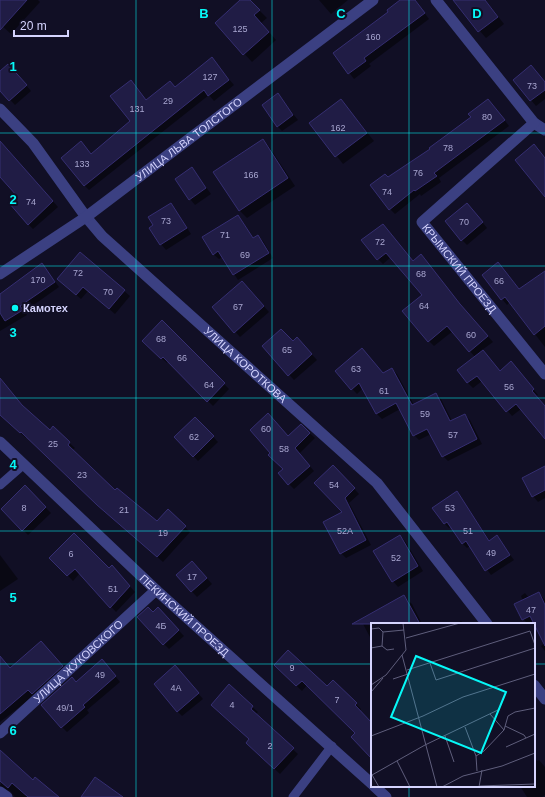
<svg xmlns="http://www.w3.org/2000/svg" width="545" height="797" font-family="Arial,sans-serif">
  <rect width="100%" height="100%" fill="#110f25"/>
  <g fill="#0007">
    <polygon points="0,0 38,0 40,2 11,34 0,24"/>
    <polygon points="242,0 249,0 267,18 261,23 276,40 252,62 216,23"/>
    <polygon points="319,0 348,0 331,14"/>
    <polygon points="402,0 415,0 429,19 369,64 371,66 354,79 334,53 389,12"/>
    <polygon points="453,0 485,0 504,24 486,38"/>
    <polygon points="212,59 234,85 214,101 209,95 89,190 84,185 91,155 132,122 136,86 147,101 175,88"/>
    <polygon points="13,70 31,91 15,105 0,89 0,72"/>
    <polygon points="514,80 545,83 545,99 536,106"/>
    <polygon points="278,95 298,120 282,131 277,126"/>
    <polygon points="341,100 374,141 343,164 311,123"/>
    <polygon points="493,105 509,126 439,178 441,182 421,196 420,194 395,214 390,209 389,178"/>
    <polygon points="263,140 270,148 295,186 247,218 239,210"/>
    <polygon points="0,141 58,207 33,229 28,224 18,196 0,176"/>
    <polygon points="192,168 211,194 195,205 190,199"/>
    <polygon points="171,204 191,234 166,250 161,244 154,226"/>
    <polygon points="472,209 487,228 467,245 462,240"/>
    <polygon points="238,216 254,239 258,236 263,241 273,258 238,280 223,257 219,259 213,254"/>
    <polygon points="383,225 413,262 465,311 493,342 482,350 500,372 516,368 538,395 536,396 545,407 545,437 521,409 512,416 482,381 473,388 468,383 458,370 475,357 453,331 434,346 429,341 424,295 391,257 383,264 378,259"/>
    <polygon points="80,254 130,296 115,314 88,291 81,299 64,284"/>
    <polygon points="42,264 59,287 25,311 27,315 0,331 0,295"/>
    <polygon points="498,264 520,290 545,272 545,347 510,302 507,305 502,299"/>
    <polygon points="247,287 269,312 240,337 213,307"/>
    <polygon points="162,321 229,389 213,406 168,361 167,363 148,346"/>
    <polygon points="293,342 302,344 317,360 294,380 263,346"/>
    <polygon points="392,369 397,374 414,405 436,394 441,399 452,421 465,415 470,420 482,444 448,461 443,456 431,434 419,440 414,435 400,409 382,419 377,414 363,388 357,394 336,372 384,374"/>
    <polygon points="0,379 25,409 50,431 53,428 75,448 72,450 115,492 157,522 168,511 190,532 163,562 104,510 27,436 26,438 8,421 0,407"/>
    <polygon points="195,418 218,442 198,461 176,437"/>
    <polygon points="301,425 315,438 299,454 314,471 294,489 289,484 285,469 272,453"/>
    <polygon points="333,466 359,494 349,503 371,545 346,558 341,553 343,512"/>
    <polygon points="545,468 545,498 538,502 533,496"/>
    <polygon points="25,487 51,513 28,535 2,509"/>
    <polygon points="457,492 490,541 497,537 514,560 491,575 470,546 467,548 462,543 451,527 449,528 445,524 434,508"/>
    <polygon points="400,536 405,541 423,571 398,587 393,581"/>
    <polygon points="0,555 18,579 0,591"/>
    <polygon points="51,558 117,572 135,592 116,612 80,573 73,581"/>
    <polygon points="197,567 212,584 197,597 177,575"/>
    <polygon points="525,593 529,598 539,593 545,600 545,651 541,646 545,643 534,622 528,624 523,619 523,601 521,596"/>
    <polygon points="404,597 412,604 422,624 372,624 372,641 361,620"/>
    <polygon points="163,614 184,636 169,649 164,644"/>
    <polygon points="461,621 465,624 455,624"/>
    <polygon points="46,648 66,671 0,722 0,670 10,669"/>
    <polygon points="275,665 327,688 333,681 361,709 360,711 372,724 372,758 357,733 307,685 302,691"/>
    <polygon points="107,666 120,682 87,710 89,713 67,732 62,727 76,683"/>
    <polygon points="180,672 203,699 182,716 177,711"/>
    <polygon points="229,686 258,712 255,715 298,754 280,774 252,748 250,739"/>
    <polygon points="0,752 33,781 57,797 15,797 10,791 4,790 0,786 2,782 0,780"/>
    <polygon points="534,756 537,761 539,760 545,767 545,795 542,797 527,797 520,786 534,786"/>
  </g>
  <g fill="#201c45" stroke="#352e71">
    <polygon points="0,0 27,0 0,30"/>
    <polygon points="240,0 250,0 260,10 254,15 269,32 243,55 215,23"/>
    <polygon points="400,0 415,0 425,13 364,58 366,61 348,74 333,53 388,12 387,10"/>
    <polygon points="453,0 485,0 498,17 478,32"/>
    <polygon points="212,57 229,80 208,96 204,90 84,186 61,158 81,141 91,154 130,121 110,96 131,80 146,100 170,81 175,87"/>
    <polygon points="8,64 27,85 9,101 0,91 0,71"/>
    <polygon points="531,65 545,82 545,90 530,101 513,80"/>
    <polygon points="278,93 293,115 277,127 262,105"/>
    <polygon points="341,99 367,133 335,157 309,123"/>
    <polygon points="488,99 505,120 434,173 437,176 415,191 414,190 389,210 370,185 385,174 388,177 430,149 429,148 471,117 468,114"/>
    <polygon points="263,139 288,178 239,211 213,172"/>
    <polygon points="0,141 53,201 28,225 9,203 17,196 0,177"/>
    <polygon points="534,144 545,158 545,197 515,160"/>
    <polygon points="192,167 206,188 189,200 175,179"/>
    <polygon points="171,203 187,228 160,245 149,228 153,225 148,217"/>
    <polygon points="467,203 483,222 461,241 445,221"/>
    <polygon points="238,215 253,238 258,235 269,253 233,275 218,251 213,255 202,237"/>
    <polygon points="383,224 413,261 421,254 460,304 488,336 469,352 447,326 428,342 402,311 422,295 386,253 377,260 361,240"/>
    <polygon points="80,252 125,290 109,309 83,287 76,295 57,279"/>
    <polygon points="498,262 519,289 545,271 545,326 534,335 505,297 501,300 482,275"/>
    <polygon points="42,263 55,282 20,306 23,310 5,321 0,313 0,294"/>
    <polygon points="242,281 264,306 234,333 212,307"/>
    <polygon points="162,320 225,383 207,402 163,357 161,359 142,341"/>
    <polygon points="281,329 293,341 297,337 312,354 288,376 262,346"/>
    <polygon points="362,348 383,373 392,368 412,405 436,393 450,421 465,414 477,439 442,457 427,429 413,436 396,403 376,414 359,383 351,390 335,371"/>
    <polygon points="483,350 500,371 511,361 534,389 532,391 545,406 545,439 516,404 506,412 477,376 467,383 457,370"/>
    <polygon points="0,378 22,405 50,430 53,426 70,442 68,445 115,490 117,488 157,521 168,509 186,526 157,557 97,505 21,432 20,433 0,415"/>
    <polygon points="268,413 288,436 301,424 310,433 295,448 310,466 288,485 278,473 283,469 268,455 270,453 250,430"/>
    <polygon points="195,417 214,436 193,457 174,437"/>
    <polygon points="333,465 355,488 345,498 366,540 340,554 323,522 342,512 314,483"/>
    <polygon points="545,466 545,490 532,497 522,478"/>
    <polygon points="25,485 46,507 22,531 1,509"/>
    <polygon points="457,491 489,541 497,535 510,555 485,571 466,541 462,544 447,522 444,524 432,508"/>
    <polygon points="74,533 109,568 112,565 130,586 110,608 75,569 67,576 49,558"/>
    <polygon points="400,535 418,566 392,582 373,551"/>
    <polygon points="192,561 207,578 191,592 176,575"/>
    <polygon points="539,592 545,605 545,646 530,616 522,620 514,604"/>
    <polygon points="404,595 420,624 352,624"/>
    <polygon points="148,607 153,612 158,607 179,630 163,645 137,617"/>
    <polygon points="41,641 63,666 32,694 28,690 0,714 0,656 10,668"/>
    <polygon points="288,650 327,686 333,680 357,703 355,705 372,723 372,759 351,737 355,733 302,681 296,686 274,665"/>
    <polygon points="102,659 116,676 83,705 85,707 61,728 41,705 72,677 76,682"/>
    <polygon points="175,665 199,693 177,712 154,684"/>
    <polygon points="229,684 253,706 251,709 294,748 274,769 246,743 249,739 211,705"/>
    <polygon points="0,750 33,780 35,777 59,797 28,797 12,783 8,788 0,781"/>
    <polygon points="95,777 123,797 81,797"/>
  </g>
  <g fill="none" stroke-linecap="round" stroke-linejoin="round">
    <g stroke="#3b4082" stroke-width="9">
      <polyline points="0,485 24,464"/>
      <polyline points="293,797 332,746"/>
    </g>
    <g stroke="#3b4082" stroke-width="11">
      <polyline points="436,0 534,123 545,130"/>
      <path id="s1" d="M 0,109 L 33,143 L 86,217 L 102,236 L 377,483 L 487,624"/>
      <path id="s2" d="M 534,123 L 422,222 L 545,374"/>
      <path id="s3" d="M 0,274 L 86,217 L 373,0"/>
      <path id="s4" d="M 0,442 L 156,590 L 372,784"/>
      <polyline points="534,685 545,699"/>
      <path id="s5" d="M 0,733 L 156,590"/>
      <polyline points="374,786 386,797"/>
      <polyline points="0,792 7,797"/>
    </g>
  </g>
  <path fill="none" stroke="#06f8f7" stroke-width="1" stroke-opacity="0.55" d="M 136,0 L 136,797M 272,0 L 272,797M 409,0 L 409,624M 0,133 L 545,133M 0,266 L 545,266M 0,398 L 545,398M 0,531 L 545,531M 0,664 L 372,664M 534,664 L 545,664M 409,786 L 409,797"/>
  <circle fill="#06f8f7" stroke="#110f25" stroke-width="1.5" cx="15" cy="308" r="4"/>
  <g text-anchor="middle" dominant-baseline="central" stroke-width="4" stroke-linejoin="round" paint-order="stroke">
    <g font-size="9" fill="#a8a6d0">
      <text x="240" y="29">125</text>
      <text x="373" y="37">160</text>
      <text x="210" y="77">127</text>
      <text x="532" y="86">73</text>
      <text x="168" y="101">29</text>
      <text x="137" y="109">131</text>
      <text x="487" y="117">80</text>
      <text x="338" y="128">162</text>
      <text x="448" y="148">78</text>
      <text x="82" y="164">133</text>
      <text x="418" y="173">76</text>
      <text x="251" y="175">166</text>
      <text x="387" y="192">74</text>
      <text x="31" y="202">74</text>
      <text x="166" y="221">73</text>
      <text x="464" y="222">70</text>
      <text x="225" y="235">71</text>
      <text x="380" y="242">72</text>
      <text x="245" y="255">69</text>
      <text x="78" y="273">72</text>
      <text x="421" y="274">68</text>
      <text x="38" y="280">170</text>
      <text x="499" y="281">66</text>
      <text x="108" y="292">70</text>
      <text x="424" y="306">64</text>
      <text x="238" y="307">67</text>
      <text x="471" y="335">60</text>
      <text x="161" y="339">68</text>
      <text x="287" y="350">65</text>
      <text x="182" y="358">66</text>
      <text x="356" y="369">63</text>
      <text x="209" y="385">64</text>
      <text x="509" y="387">56</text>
      <text x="384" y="391">61</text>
      <text x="425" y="414">59</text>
      <text x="266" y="429">60</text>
      <text x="453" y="435">57</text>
      <text x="194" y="437">62</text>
      <text x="53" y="444">25</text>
      <text x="284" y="449">58</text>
      <text x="82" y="475">23</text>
      <text x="334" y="485">54</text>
      <text x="24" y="508">8</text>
      <text x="450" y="508">53</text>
      <text x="124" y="510">21</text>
      <text x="345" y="531">52А</text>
      <text x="468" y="531">51</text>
      <text x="163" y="533">19</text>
      <text x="491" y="553">49</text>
      <text x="71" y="554">6</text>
      <text x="396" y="558">52</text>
      <text x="192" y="577">17</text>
      <text x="113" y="589">51</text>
      <text x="531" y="610">47</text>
      <text x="161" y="626">4Б</text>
      <text x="292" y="668">9</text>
      <text x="100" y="675">49</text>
      <text x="176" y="688">4А</text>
      <text x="337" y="700">7</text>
      <text x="232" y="705">4</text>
      <text x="65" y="708">49/1</text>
      <text x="270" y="746">2</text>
    </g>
    <g font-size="11" fill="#d5d4fe" stroke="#110f25">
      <text stroke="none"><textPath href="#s3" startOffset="232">УЛИЦА ЛЬВА ТОЛСТОГО</textPath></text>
      <text stroke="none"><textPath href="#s2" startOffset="209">КРЫМСКИЙ ПРОЕЗД</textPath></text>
      <text stroke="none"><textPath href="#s1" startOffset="356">УЛИЦА КОРОТКОВА</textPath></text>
      <text stroke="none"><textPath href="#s4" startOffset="253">ПЕКИНСКИЙ ПРОЕЗД</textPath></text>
      <text stroke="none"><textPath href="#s5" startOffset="106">УЛИЦА ЖУКОВСКОГО</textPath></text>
    </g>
    <g font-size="11" font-weight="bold" fill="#d5d4fe" stroke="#110f25" text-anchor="start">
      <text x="23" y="308">Камотех</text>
    </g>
  </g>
  <g transform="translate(371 623)">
    <rect width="164" height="164" fill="#110f25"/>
    <path fill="none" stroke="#5f5e7c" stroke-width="1" d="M 0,6 L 8,5 L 12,9 L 33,7M 35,15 L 89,0M 11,23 L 16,27 L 23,26M 0,25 L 11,23 L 12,9M 31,32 L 66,164M 59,40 L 65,57 L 164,25M 36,47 L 159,8 L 164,22M 22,56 L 37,51M 0,62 L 15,52 L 35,27 L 32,0M 0,69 L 12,55M 119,91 L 133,107M 134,103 L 153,112 L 155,115M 94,104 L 105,133 L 106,148M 0,113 L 52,93 L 92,74 L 164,51M 74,113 L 83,139M 135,124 L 164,111M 105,133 L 113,128 L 133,107 L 137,93 L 144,89 L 164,85M 26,138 L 39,164M 0,150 L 8,164M 1,152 L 54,122 L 129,86M 109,163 L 164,161M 71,164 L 92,153 L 131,143 L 164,130M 108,164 L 111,147"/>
    <path fill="#06f8f7" fill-opacity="0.15" stroke="#06f8f7" stroke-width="2" d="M 45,33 L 135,69 L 110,130 L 20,94 Z"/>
    <rect width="164" height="164" fill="none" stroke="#d5d4fe" stroke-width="2"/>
  </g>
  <g font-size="13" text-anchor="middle" font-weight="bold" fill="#06f8f7" stroke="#110f25" stroke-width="4" stroke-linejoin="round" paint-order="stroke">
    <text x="204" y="18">B</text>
    <text x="341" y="18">C</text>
    <text x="477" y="18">D</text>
    <text x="13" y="71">1</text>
    <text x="13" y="204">2</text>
    <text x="13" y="337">3</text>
    <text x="13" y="469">4</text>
    <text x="13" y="602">5</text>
    <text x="13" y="735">6</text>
  </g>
  <path d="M14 30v6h54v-6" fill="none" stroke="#d5d4fe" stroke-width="2"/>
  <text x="20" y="30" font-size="12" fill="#d5d4fe" stroke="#110f25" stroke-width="3" paint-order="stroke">20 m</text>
</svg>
